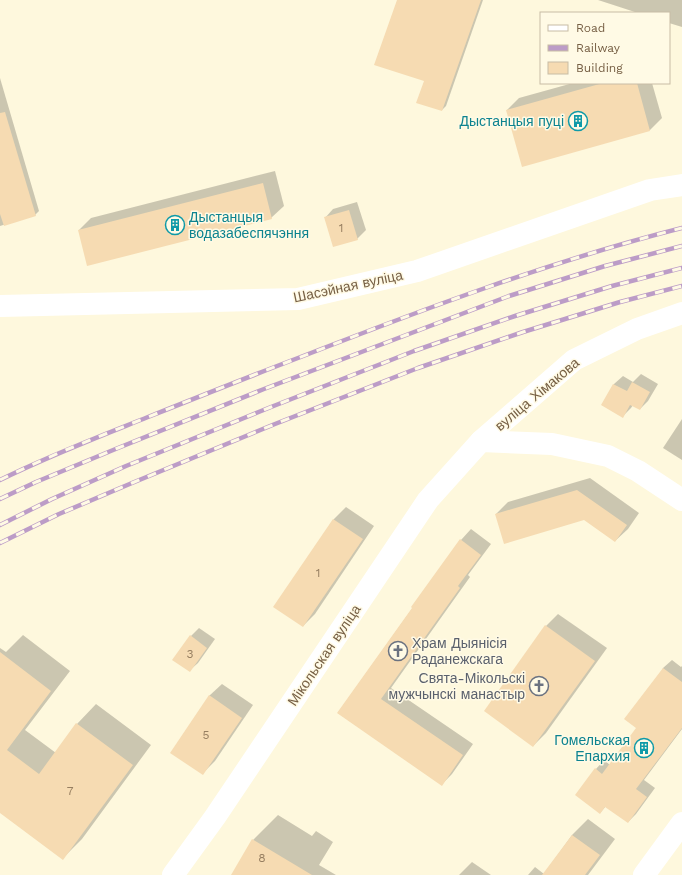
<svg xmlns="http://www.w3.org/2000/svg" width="682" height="875" font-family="'Work Sans',sans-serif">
  <rect width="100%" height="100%" fill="#fef8dd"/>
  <g fill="#0003">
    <polygon points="398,0 483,0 446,106 442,110 425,81"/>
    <polygon points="598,0 682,0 682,27 669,23 669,13 638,13"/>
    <polygon points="0,78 39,211 35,215 0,226"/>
    <polygon points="573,83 652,83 662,118 650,130 507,110 519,98"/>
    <polygon points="275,171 284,206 271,218 79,230 91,218"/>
    <polygon points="357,202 366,230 357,239 325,218 333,209"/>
    <polygon points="641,374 658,384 648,401 640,409 633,405 631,408 623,416 602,405 614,384 623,376 633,382"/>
    <polygon points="682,419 682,460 663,448"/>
    <polygon points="590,478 639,513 628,529 615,541 584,519 496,514 508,502"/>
    <polygon points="346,507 374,526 315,614 303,626 275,607 334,519"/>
    <polygon points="471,529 491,544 468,575 470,577 391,688 473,744 452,774 442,784 338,713 461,540"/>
    <polygon points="558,614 607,648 546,733 533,746 546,626"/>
    <polygon points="199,628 215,639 198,663 189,671 191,636"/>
    <polygon points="23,635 70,671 25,730 56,753 77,724 96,704 151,745 82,839 63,858 0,811 0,648 6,652"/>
    <polygon points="672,660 681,667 682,666 682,729 644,780 655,788 636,814 628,822 606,806 600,813 596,769 604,760 610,765 638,728 663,668"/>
    <polygon points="222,684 253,705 215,761 203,773 209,696"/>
    <polygon points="278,815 312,836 316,831 333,842 319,865 336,875 232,875 253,840"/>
    <polygon points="588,819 615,839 588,875 528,875 535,867 544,874 572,835"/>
    <polygon points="472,862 491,875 459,875"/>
  </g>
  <g fill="#f6dbb2">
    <polygon points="397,0 481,0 442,111 416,103 424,81 374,65"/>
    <polygon points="603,83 637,83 650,131 522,167 506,110"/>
    <polygon points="5,112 36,216 4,226 0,214 0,113"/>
    <polygon points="263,183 272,219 87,266 78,230"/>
    <polygon points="349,210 358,240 333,247 324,217"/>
    <polygon points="632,382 650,392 640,410 630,405 623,418 601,405 613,384 627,391"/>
    <polygon points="577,490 627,525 615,542 584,520 504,544 495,514"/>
    <polygon points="333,519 363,539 303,627 273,607"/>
    <polygon points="460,539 481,555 458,586 460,588 381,699 463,755 442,786 337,713 412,608 411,607"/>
    <polygon points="545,625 595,661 533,747 484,711"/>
    <polygon points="190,635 207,648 190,672 172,660"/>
    <polygon points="0,652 51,691 7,750 39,774 76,723 133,765 63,860 0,813"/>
    <polygon points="663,668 682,682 682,728 636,789 647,797 628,823 605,807 600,814 575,795 595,768 602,774 636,728 624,719"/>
    <polygon points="209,695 242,718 203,775 170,753"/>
    <polygon points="572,835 600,855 585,875 542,875"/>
    <polygon points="252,839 312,875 231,875"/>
  </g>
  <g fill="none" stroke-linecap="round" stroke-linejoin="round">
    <g stroke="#fff" stroke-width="22">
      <polyline points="0,306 298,299 417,271 650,190 682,185"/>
      <polyline points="481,441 552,444 608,456 638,471 682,500"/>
      <polyline points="173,875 215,817 428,500 481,441 574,360 637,329 682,313"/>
      <polyline points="644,875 682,823"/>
    </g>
    <g stroke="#bc9cc7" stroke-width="4.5">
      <g id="rail">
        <path d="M 0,480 C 48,456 98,437 148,417 C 198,397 248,377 298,358 C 424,309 551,261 682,228"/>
        <polyline points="0,499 36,482 118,448 264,389 509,296 605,266 682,246"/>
        <polyline points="0,525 52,499 126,466 271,407 414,351 515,316 612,286 682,268"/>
        <polyline points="0,543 59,514 132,483 275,424 418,368 523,332 620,302 682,286"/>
      </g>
    </g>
    <use href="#rail" stroke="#fffae5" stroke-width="3" stroke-dasharray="9" stroke-linecap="butt"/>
  </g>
  <defs>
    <g id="building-ring" transform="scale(1)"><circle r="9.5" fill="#fffae5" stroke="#0f9aa8" stroke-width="1.5"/><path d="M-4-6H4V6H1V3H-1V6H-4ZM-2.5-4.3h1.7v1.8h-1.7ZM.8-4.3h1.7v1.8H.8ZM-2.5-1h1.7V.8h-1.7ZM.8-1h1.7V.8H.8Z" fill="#0f9aa8"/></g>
    <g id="church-ring" transform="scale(1)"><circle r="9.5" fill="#fffae5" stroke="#6b7280" stroke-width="1.5"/><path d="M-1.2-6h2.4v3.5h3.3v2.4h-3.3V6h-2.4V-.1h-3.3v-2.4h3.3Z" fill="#6b7280"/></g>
  </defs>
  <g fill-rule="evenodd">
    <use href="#building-ring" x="578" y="121"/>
    <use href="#building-ring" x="175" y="225"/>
    <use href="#church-ring" x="398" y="651"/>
    <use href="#church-ring" x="539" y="686"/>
    <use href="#building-ring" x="644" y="748"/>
  </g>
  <g text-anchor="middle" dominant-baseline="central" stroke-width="3" stroke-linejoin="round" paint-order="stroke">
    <g font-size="12" fill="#967e60">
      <text x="341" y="228">1</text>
      <text x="318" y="573">1</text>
      <text x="190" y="654">3</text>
      <text x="206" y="735">5</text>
      <text x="70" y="791">7</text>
      <text x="262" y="858">8</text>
    </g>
    <g font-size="14" fill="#0d838f" stroke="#fffae5" text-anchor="end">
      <text x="564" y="121">Дыстанцыя пуці</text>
      <text x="189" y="217" text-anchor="start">Дыстанцыя<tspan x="189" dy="16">водазабеспячэння</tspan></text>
      <text x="630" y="740">Гомельская<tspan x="630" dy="16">Епархия</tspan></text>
    </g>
    <g font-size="14" fill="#765f44" stroke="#fffae5">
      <text transform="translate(348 286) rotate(-12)">Шасэйная вуліца</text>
      <text transform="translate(537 394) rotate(-40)">вуліца Хімакова</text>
      <text transform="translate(324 655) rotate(-56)">Мікольская вуліца</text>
    </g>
    <g font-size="14" fill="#5b616d" stroke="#fffae5" text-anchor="start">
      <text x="412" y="643">Храм Дыянісія<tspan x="412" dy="16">Раданежскага</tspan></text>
      <text x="525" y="678" text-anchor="end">Свята-Мікольскі<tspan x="525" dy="16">мужчынскі манастыр</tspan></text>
    </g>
  </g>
  <rect x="540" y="12" width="130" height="72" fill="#fffae5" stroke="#c8bca5"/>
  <rect x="548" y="25" width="20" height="6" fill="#ffffff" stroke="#c8bca5"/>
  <text x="576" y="32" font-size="12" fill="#765f44">Road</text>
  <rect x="548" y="45" width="20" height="6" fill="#bc9cc7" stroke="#c8bca5"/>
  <text x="576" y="52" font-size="12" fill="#765f44">Railway</text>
  <rect x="548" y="62" width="20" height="12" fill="#f6dbb2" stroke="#c8bca5"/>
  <text x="576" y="72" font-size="12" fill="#765f44">Building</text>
</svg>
